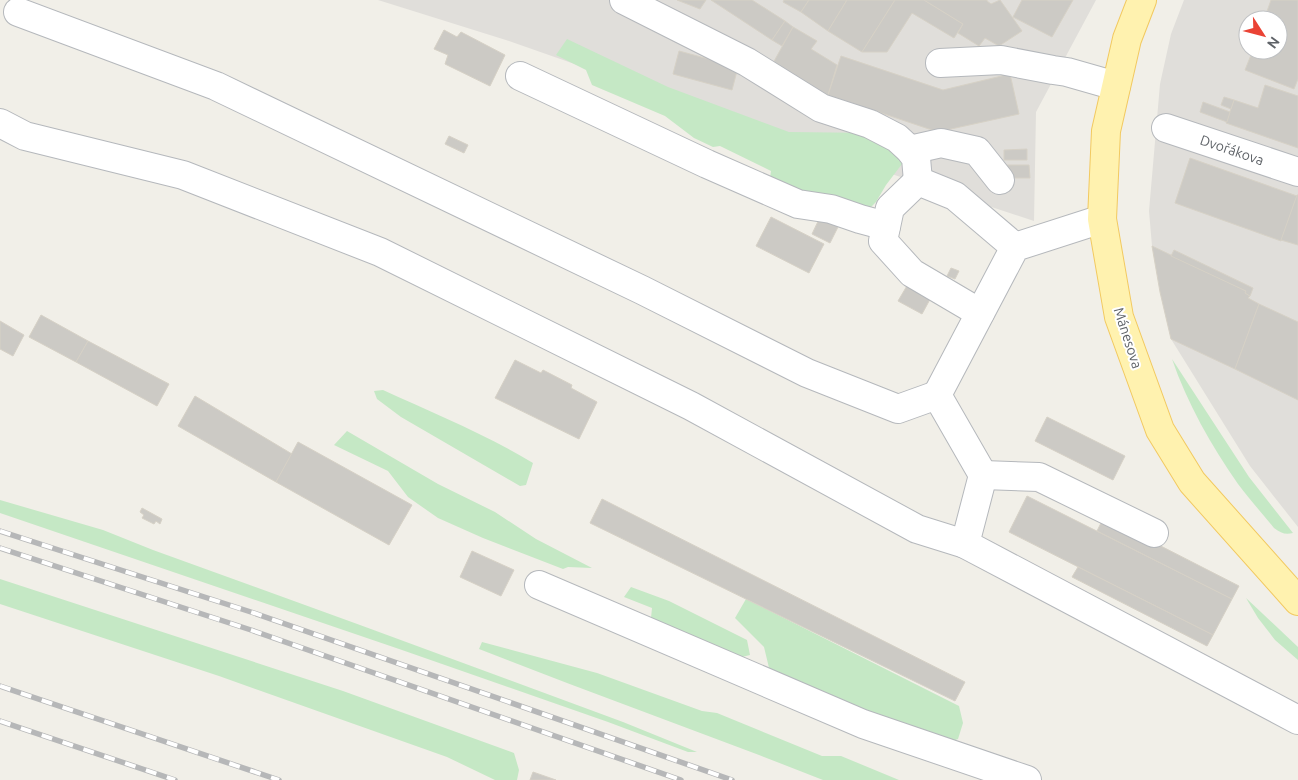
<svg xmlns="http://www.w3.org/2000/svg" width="1298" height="780" font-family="Ubuntu,sans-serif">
  <rect width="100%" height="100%" fill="#f1efe8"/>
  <g fill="#e0deda" fill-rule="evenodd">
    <polygon points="378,0 1096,0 1036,112 1034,221 828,153 509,41"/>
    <path d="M 1184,0 L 1298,0 L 1298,527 L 1250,466 L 1171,339 L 1152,246 L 1149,211 L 1160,84 L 1171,34 ZM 1248,20 L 1278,20 L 1278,50 L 1248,50 Z"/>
  </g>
  <g fill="#c5e8c5">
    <polygon points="567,39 668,87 789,132 877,133 902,151 902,164 886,185 876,202 870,208 769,185 771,171 720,146 713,147 694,138 665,116 592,85 586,70 556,55"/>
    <path d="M 1172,359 L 1249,477 L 1293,533 C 1285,535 1281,533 1274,528 C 1262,513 1249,499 1238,484 C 1211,445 1187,403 1172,359 Z"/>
    <path d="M 383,390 C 433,413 485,434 533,463 L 526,485 L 520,486 L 401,417 L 377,399 L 374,391 Z"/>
    <polygon points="347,431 438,484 495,512 536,539 592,568 568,567 563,569 483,538 438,518 408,497 388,471 334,445"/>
    <polygon points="0,500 103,530 153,550 360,625 623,722 697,752 688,752 608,722 402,650 0,513"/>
    <polygon points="0,579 343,691 514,753 519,770 517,780 495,780 447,757 219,676 0,604"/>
    <polygon points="631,587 669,601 747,640 750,655 742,657 683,633 651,618 652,608 624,597"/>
    <polygon points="1246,598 1298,647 1298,660 1275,640 1258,618"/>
    <polygon points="746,599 959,706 963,723 958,739 938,746 770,672 764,647 735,618"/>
    <polygon points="482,642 597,673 702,711 717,713 822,756 841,756 899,780 823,780 759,755 567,683 479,649"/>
  </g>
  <g fill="#cccac5" stroke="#d6d1c6">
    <polygon points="677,0 706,0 700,9"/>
    <polygon points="711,0 752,0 785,21 772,40"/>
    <polygon points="784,0 809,0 801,12 783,2"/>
    <polygon points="809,0 847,0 828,31 801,12"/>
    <polygon points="847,0 895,0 862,52 828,31"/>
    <polygon points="895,0 924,0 963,24 954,38 912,13 887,52 862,52"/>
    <polygon points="924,0 987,0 987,1 991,4 1000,0 1022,31 999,46 985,38 979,46 958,33 963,24"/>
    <polygon points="1022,0 1073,0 1052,37 1013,17"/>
    <polygon points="1271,0 1298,0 1298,79 1294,89 1245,70 1253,50 1278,50 1278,20 1264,20"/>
    <polygon points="785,21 793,27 782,46 772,40"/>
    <polygon points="793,27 817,41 811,49 837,65 828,95 772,65"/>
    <polygon points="444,30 457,37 461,32 505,55 490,86 445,64 448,55 434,49"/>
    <polygon points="679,51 738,67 732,90 673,74"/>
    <polygon points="841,56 943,90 1010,74 1019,114 942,131 929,129 828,95"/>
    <polygon points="1265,85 1298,96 1298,148 1226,123 1234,100 1258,108"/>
    <polygon points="1224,97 1234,100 1231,109 1221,105"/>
    <polygon points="1203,102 1230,112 1227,122 1200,112"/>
    <polygon points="449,136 468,145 464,153 445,144"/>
    <polygon points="1027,149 1027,160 1004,160 1004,150"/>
    <polygon points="1190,158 1297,196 1281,241 1175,203"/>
    <polygon points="1004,165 1029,165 1030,178 1004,178"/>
    <polygon points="1297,195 1298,195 1298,245 1281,240"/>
    <polygon points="822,213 840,223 830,243 812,234"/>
    <polygon points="771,217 824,244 809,273 756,246"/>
    <polygon points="1152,246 1246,291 1245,293 1250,296 1248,298 1259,304 1235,369 1171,339 1160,292"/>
    <polygon points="1174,250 1253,288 1250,296 1245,293 1246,291 1171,256"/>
    <polygon points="951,268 959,271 955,279 947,276"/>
    <polygon points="911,279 934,292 922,314 898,301"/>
    <polygon points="1259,304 1298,322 1298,400 1235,369"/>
    <polygon points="41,315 88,341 76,362 29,337"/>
    <polygon points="0,321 24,335 13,356 0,349"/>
    <polygon points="88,341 169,384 157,406 76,362"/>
    <polygon points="515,360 541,373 543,370 572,385 571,388 597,402 579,439 495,398"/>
    <polygon points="195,396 292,454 276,482 178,426"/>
    <polygon points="1047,417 1125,456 1113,480 1035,441"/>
    <polygon points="298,442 412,505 389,545 276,482"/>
    <polygon points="1027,496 1232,599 1213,635 1009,532"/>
    <polygon points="602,499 965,682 955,701 590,523"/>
    <polygon points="142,508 162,519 160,524 156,521 154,524 142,518 144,515 140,512"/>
    <polygon points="1104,517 1239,586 1232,599 1097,531"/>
    <polygon points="472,551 514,570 501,596 460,577"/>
    <polygon points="1078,567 1213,635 1207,646 1072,577"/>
    <polygon points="533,772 556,780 530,780"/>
  </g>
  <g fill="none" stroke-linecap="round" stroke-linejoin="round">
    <g stroke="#b5b8bc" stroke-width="30">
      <g id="minor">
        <polyline points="624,0 747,62 821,108 870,124 897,138 910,150 916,158 918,181"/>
        <polyline points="18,12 216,86 642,290 807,373 898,409 937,395"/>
        <polyline points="940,63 1001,60 1053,70 1067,72 1116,86"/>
        <polyline points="520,76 707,164 798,204 831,209 860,219 886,226"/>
        <polyline points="0,123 25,136 183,175 380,252 691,406 917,529 965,544"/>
        <polyline points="1166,128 1298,172"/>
        <polyline points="910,150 941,143 977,151 1000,180"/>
        <polyline points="1102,219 1015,247 937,395 983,475 965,544 1298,720"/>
        <polyline points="980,313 912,273 883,241 890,208 918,181 955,196 1015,247"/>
        <polyline points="983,475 1039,477 1154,533"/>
        <polyline points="539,585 863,724 1027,780"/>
      </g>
    </g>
    <g stroke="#f2c960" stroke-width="30">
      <polyline id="major" points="1142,0 1127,39 1106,131 1102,219 1119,317 1160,430 1192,482 1298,601"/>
    </g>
    <use href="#minor" stroke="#fff" stroke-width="28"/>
    <use href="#major" stroke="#fff2af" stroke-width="28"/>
    <g stroke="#b6b7b8" stroke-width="5.5">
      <g id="rail">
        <polyline points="0,531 254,613 732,780"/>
        <polyline points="0,548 251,630 681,780"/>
        <polyline points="0,686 279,780"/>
        <polyline points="0,721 175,780"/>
      </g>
    </g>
    <use href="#rail" stroke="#fff" stroke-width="4" stroke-dasharray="11" stroke-linecap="butt"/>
  </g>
  <g text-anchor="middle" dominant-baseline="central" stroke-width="4" stroke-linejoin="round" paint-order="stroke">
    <g font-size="14" fill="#5f6368" stroke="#fff">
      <text transform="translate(1232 150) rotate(19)">Dvořákova</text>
      <text transform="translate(1128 338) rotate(72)">Mánesova</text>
    </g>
  </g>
  <g transform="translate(1263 35) rotate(126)"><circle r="24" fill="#ffffff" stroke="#bfc1c3"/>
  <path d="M0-4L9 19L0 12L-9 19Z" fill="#ea4335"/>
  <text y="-8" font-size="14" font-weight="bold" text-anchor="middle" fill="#5f6368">N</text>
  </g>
</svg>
